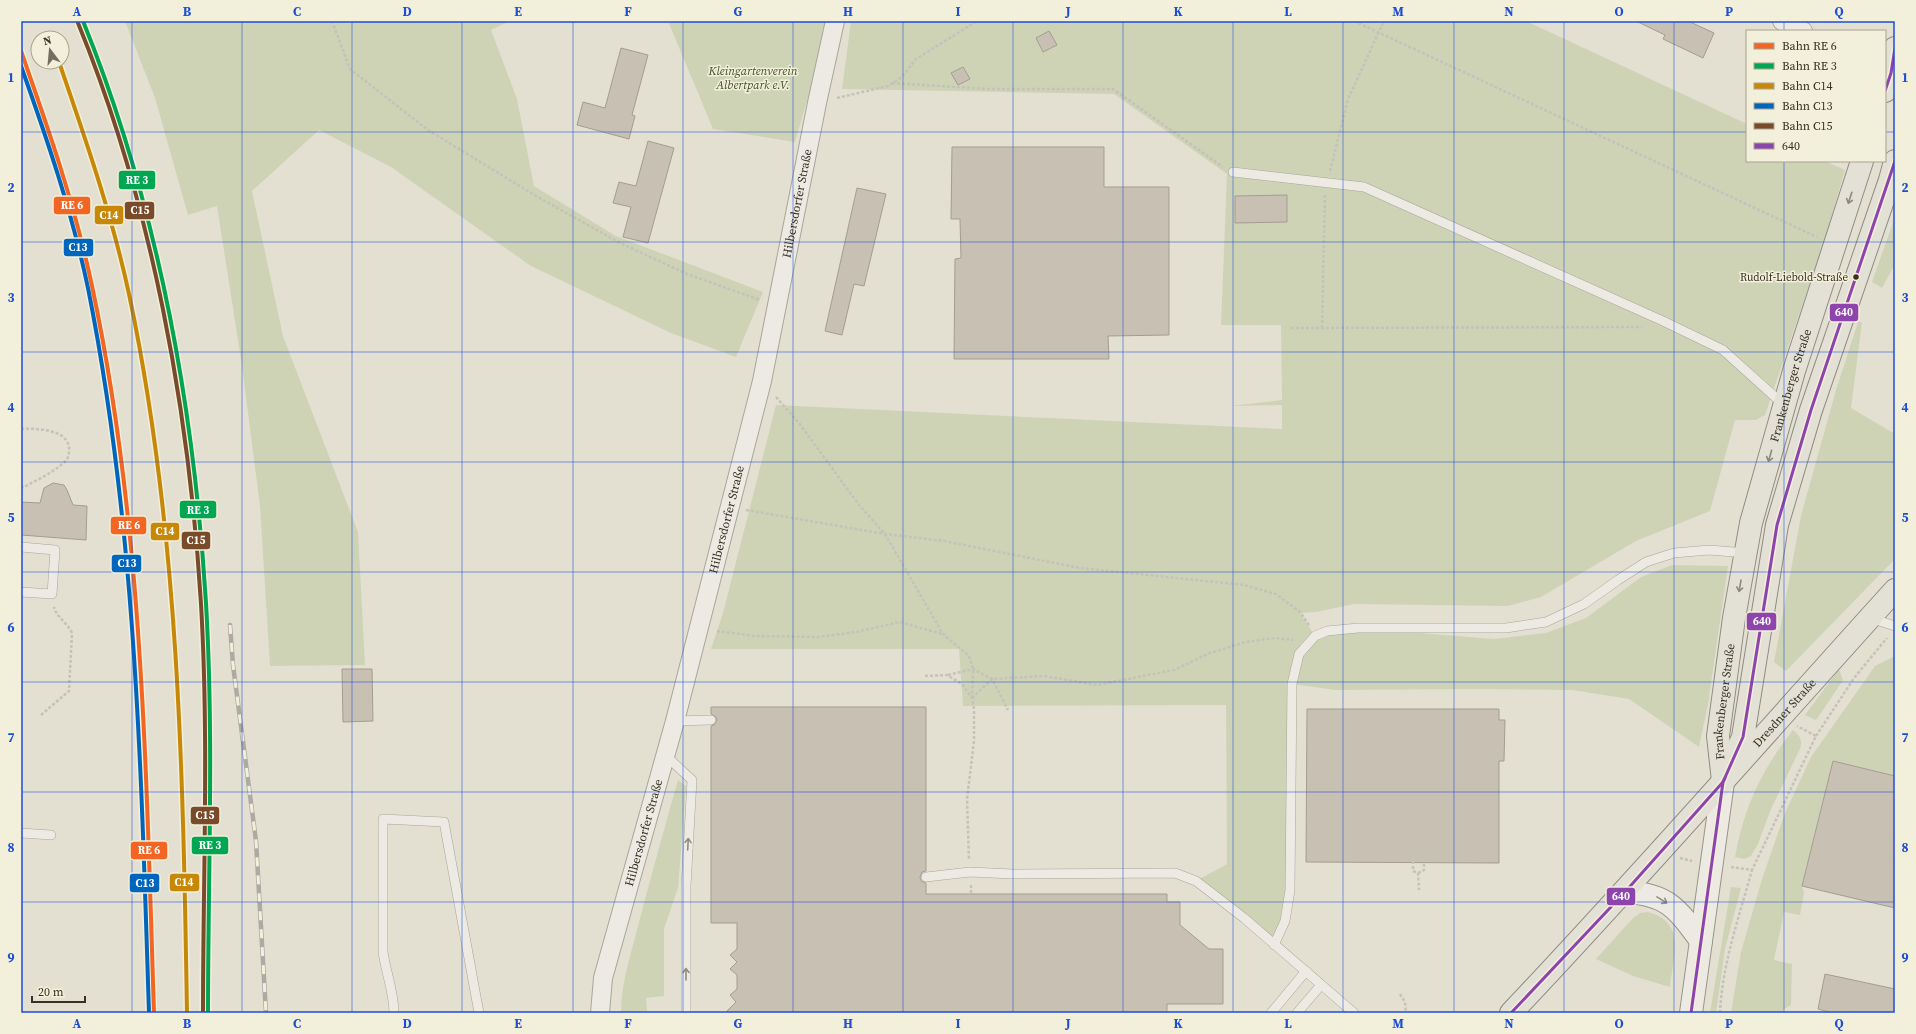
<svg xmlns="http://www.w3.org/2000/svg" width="1916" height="1034" font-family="'Source Serif 4',serif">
  <rect width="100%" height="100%" fill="#e3e0d2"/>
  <g fill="#ced3b6">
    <polygon points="125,21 510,21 491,30 517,99 534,186 616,236 763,292 736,357 671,333 531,266 391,167 319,130 252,191 283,336 358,532 365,665 270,666 260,506 242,366 217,206 188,215 155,98"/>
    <polygon points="668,21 830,21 795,142 713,129"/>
    <polygon points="851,21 1526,21 1747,124 1747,161 1825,161 1845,170 1826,235 1765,415 1756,420 1735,420 1710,511 1636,541 1541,597 1508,606 1354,604 1316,612 1300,613 1315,636 1358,628 1494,639 1546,633 1586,618 1641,577 1672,565 1728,566 1708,704 1699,747 1629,699 1572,690 1473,689 1335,690 1293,684 1290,890 1274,945 1196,881 1227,864 1226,705 963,706 959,649 711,649 723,613 776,405 1282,429 1282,405 1230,406 1282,400 1281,325 1221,325 1227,174 1114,94 842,89"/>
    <polygon points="1895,217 1895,264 1882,288 1872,282"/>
    <polygon points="1858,322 1862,322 1851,408 1895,434 1895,559 1786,671 1774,662 1801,516 1836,390"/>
    <polygon points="1895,656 1895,776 1833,761 1802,886 1804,893 1800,915 1784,912 1774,960 1792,964 1791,1005 1784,1009 1783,1013 1731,1013 1741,952 1762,879 1785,813 1811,757 1875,666"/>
    <polygon points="1839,669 1843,680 1819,716 1816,720 1805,715"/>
    <path d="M 1793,730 C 1800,736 1803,740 1800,749 L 1771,809 L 1758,844 L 1751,856 L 1744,859 L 1735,857 C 1744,807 1762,769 1793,730 Z"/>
    <path d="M 678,780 L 686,786 L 678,888 L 664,929 L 664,996 L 646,998 L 647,1013 L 621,1013 C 621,985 630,957 637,930 C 650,879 664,830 678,780 Z"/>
    <polygon points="1731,887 1741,888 1725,949 1716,1013 1710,1013"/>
    <path d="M 1648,912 C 1687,922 1673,958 1670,987 L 1633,976 L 1596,959 L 1633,918 L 1640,913 Z"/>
  </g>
  <g fill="#c7c0b3" stroke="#a39d91">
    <polygon points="1636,21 1688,21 1714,33 1703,58 1663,39 1665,35"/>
    <polygon points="1049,31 1057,45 1043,52 1036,38"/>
    <polygon points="621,48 648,55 632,115 635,116 629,139 577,125 583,102 605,108"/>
    <polygon points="963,67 970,79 958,85 951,73"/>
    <polygon points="648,141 674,148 648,243 623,237 631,207 613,203 619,182 636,186"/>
    <polygon points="952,147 1104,147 1104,187 1169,187 1169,335 1108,336 1109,359 954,359 955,259 961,258 960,219 951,219"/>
    <polygon points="857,188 886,194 864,286 854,284 842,335 825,331"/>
    <polygon points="1287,195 1287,222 1235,223 1235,196"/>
    <polygon points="53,483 64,485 67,490 73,505 87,506 86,540 21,535 21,502 40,503 44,488"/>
    <polygon points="342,669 372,669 373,721 343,722"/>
    <polygon points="711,707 926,707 926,871 922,872 920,877 921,881 926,883 926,894 1167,894 1167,902 1180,902 1180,925 1209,949 1223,949 1223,1004 1167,1004 1167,1013 725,1013 736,1002 730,995 737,989 737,975 730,969 737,962 730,955 737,949 737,923 711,923 711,726 714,725 717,720 716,717 711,714"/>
    <polygon points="1307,709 1499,709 1499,720 1505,720 1504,761 1499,761 1499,863 1306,862"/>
    <polygon points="1833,761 1895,776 1895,908 1802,886"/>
    <polygon points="1825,974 1895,989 1895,1013 1833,1013 1818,1009"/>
  </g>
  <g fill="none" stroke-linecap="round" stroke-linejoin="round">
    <g stroke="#a9a59a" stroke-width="10">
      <g id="lane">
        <polyline points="1233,172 1364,187 1663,321 1723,350 1784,405"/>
        <polyline points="21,547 55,550 52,594 21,592"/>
        <polyline points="1870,618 1895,626"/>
        <polyline points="675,721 711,720"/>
        <polyline points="665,755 692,780 686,886 686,1013"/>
        <polyline points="21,833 51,835"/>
        <polyline points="926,877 970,872 1013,874 1175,873 1196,881 1244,918 1354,1013"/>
        <polyline points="1274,945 1285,921 1290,890 1292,684 1299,654 1315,636 1327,631 1358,628 1506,628 1546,622 1584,604 1618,580 1646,562 1674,553 1709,550 1746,553"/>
        <path d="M 394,1013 C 394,992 386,973 383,952 L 383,819 L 444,822 L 479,1013"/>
        <polyline points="1271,1013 1306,971"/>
        <polyline points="1297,1013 1321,985"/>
      </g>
    </g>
    <g stroke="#a9a59a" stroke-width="20">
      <g id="street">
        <polyline points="1782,21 1803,31"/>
        <path id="s1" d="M 600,1013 L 603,978 L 675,721 L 762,381 L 817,103 L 835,21"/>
      </g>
    </g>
    <g stroke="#99958a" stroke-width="24">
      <g id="secondary">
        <path d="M 1625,892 C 1667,894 1677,908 1701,941"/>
        <polyline points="1691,1013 1723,782"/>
      </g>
    </g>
    <g stroke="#8f8b81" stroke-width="24">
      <g id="primary">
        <polyline points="1885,91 1891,73 1895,48"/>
        <path id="s2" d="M 1723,781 L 1718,736 L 1734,618 L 1751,523 L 1794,371 L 1862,161"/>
        <polyline points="1723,782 1743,737 1777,525 1811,410 1890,180 1895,161"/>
        <path id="s3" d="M 1511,1013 C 1642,875 1767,731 1895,590"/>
      </g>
    </g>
    <g stroke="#c4c2b9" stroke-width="2.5" stroke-dasharray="3 2" stroke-linecap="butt">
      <polyline points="332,21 350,69 428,130 536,196 620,243 687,274 760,300"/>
      <polyline points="1354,21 1817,237"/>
      <polyline points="892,83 987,89 1113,89 1223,167"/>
      <polyline points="837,98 888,86 902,77 916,59 977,21"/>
      <polyline points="1330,171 1348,99 1384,21"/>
      <polyline points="1291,328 1642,327"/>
      <polyline points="1322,328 1325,195"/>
      <polyline points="776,397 799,423 859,505 885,534 943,634 969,656 973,669 972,698"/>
      <path d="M 21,429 C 36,428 71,429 69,451 C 69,457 67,461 62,464 C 52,473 37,480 24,487 L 21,487"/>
      <polyline points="746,510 885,534 944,541 1080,568 1244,585 1276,594 1300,612 1309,625"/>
      <polyline points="717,631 754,636 818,637 856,632 900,622 942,634"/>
      <polyline points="948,675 973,669 992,679 1008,710"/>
      <polyline points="925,676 947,675 962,684 972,698 974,709 974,741 967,799 969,860"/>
      <polyline points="972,698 992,679 1044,676 1097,685 1174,670 1210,653 1246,642 1274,638 1293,640"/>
      <path d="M 41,715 L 69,691 L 72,633 C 67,622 57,618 54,607"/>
      <polyline points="1816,736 1854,678 1887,638"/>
      <polyline points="1413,856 1413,871 1418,873 1419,890"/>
      <polyline points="1680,858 1692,861"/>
      <polyline points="1731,867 1752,870 1816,736 1797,726"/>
      <polyline points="1418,873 1424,870 1424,856"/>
      <polyline points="971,885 971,894"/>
      <polyline points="1400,994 1405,1002 1406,1013"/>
      <path d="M 1720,1013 C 1722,965 1739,917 1752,870"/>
    </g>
    <use href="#lane" stroke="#eceae2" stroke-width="9"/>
    <use href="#street" stroke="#eceae2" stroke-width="18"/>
    <use href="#secondary" stroke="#eceae2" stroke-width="22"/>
    <use href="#primary" stroke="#e3e1d5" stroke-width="22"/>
    <g stroke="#acaaa2" stroke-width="4.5">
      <polyline id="rail" points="230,625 233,665 256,841 266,1013"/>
    </g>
    <use href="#rail" stroke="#f2efda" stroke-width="3" stroke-dasharray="9" stroke-linecap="butt"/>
    <g stroke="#f2efda" stroke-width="6">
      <g id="bus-1">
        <polyline points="1885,91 1891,73 1895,48"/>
        <polyline points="1511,1013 1625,892 1723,782 1743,737 1777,525 1811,410 1895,161"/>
        <polyline points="1691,1013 1723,782 1725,778"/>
      </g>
    </g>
    <use href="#bus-1" stroke="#8e44ad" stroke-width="3"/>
    <g stroke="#f2efda" stroke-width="7">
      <path id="rail-1" d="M 21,51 C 48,128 75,205 92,286 C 143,525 146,770 154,1013"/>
    </g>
    <g stroke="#f2efda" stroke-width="7">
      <path id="rail-2" d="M 83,21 C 157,204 194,407 206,603 C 214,739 208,876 208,1013"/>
    </g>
    <g stroke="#f2efda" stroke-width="7">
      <path id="rail-3" d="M 59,62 C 85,138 112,215 129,294 C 179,530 183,772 187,1013"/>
    </g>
    <g stroke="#f2efda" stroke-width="7">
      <path id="rail-4" d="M 21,66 C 47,139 72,212 88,288 C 136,528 141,769 149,1013"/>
    </g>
    <g stroke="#f2efda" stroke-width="7">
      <path id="rail-5" d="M 78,23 C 152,204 189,409 201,604 C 209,740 203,877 203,1013"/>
    </g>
    <use href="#rail-1" stroke="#f26522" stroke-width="4"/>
    <use href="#rail-2" stroke="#00a651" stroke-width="4"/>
    <use href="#rail-3" stroke="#c78808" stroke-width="4"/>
    <use href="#rail-4" stroke="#0065bd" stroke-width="4"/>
    <use href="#rail-5" stroke="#7a4b2a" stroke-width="4"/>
  </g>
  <defs><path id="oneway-shaft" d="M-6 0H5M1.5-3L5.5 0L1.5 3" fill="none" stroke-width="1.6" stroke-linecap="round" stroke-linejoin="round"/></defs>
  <g stroke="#8e887c">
    <use href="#oneway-shaft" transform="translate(1850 198) rotate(108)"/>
    <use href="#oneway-shaft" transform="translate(1770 456) rotate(106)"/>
    <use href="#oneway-shaft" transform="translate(1740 586) rotate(100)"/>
  </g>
  <g stroke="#928d82">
    <use href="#oneway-shaft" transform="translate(688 844) rotate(-87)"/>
    <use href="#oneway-shaft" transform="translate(1662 900) rotate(32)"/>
    <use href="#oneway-shaft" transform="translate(686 974) rotate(-90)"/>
  </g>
  <path fill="none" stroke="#1d4ed8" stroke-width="1" stroke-opacity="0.55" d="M 132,21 L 132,1013M 242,21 L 242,1013M 352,21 L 352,1013M 462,21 L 462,1013M 573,21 L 573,1013M 683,21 L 683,1013M 793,21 L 793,1013M 903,21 L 903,1013M 1013,21 L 1013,1013M 1123,21 L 1123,1013M 1233,21 L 1233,1013M 1343,21 L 1343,1013M 1454,21 L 1454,1013M 1564,21 L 1564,1013M 1674,21 L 1674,1013M 1784,21 L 1784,31M 21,132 L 1747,132M 1885,132 L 1895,132M 1784,161 L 1784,1013M 21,242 L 1895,242M 21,352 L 1895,352M 21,462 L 1895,462M 21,572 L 1895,572M 21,682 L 1895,682M 21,792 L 1895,792M 21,902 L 1895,902"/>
  <circle fill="#383022" stroke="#f2efda" stroke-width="1.5" cx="1856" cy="277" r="3.5"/>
  <g text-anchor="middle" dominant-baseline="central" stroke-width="3" stroke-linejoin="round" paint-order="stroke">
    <g font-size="11" fill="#383022" stroke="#f2efda" text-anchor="end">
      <text x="1848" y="277">Rudolf-Liebold-Straße</text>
    </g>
    <g font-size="12" font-style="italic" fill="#43522b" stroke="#f2efda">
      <text x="753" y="71">Kleingartenverein<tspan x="753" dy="14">Albertpark e.V.</tspan></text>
    </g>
    <g font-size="12" fill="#383022" stroke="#f2efda">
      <text stroke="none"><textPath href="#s1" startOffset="834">Hilbersdorfer Straße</textPath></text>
      <text stroke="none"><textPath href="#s2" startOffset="404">Frankenberger Straße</textPath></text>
      <text stroke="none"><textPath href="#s1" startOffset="510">Hilbersdorfer Straße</textPath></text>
      <text stroke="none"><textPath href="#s2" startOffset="80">Frankenberger Straße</textPath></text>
      <text stroke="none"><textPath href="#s3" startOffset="406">Dresdner Straße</textPath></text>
      <text stroke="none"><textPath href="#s1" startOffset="186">Hilbersdorfer Straße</textPath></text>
    </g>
  </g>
  <g stroke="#f2efda" stroke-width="1.5">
    <rect x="118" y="170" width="38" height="20" rx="4" fill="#00a651"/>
    <rect x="53" y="196" width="38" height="19" rx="4" fill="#f26522"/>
    <rect x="124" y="201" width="31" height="19" rx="4" fill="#7a4b2a"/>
    <rect x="94" y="205" width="30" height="20" rx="4" fill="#c78808"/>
    <rect x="63" y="238" width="31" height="19" rx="4" fill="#0065bd"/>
    <rect x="1829" y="303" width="30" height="19" rx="4" fill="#8e44ad"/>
    <rect x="179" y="500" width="38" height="19" rx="4" fill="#00a651"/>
    <rect x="110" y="516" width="37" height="19" rx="4" fill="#f26522"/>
    <rect x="150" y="522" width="30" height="19" rx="4" fill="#c78808"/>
    <rect x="181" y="531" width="30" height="19" rx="4" fill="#7a4b2a"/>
    <rect x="111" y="554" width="31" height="19" rx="4" fill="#0065bd"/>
    <rect x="1746" y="612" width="31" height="19" rx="4" fill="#8e44ad"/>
    <rect x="190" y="806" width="30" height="19" rx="4" fill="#7a4b2a"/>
    <rect x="191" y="836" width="38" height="19" rx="4" fill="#00a651"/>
    <rect x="130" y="841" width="38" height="19" rx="4" fill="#f26522"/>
    <rect x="169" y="873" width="31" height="19" rx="4" fill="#c78808"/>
    <rect x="129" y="873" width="31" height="20" rx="4" fill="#0065bd"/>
    <rect x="1606" y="887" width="30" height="19" rx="4" fill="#8e44ad"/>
  </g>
  <g font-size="11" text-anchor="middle" font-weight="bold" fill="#fff">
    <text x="137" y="184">RE 3</text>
    <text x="72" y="209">RE 6</text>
    <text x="140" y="214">C15</text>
    <text x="109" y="219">C14</text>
    <text x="78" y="251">C13</text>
    <text x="1844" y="316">640</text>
    <text x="198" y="514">RE 3</text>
    <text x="129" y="529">RE 6</text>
    <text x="165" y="535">C14</text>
    <text x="196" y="544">C15</text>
    <text x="127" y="567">C13</text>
    <text x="1762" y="625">640</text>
    <text x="205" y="819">C15</text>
    <text x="210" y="849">RE 3</text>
    <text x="149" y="854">RE 6</text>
    <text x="184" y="886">C14</text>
    <text x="145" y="887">C13</text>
    <text x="1621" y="900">640</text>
  </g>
  <rect width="1916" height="1034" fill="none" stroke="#f2efda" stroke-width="44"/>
  <rect x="1746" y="30" width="140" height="132" fill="#f2efda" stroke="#a8a390"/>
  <rect x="1754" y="43" width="20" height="6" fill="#f26522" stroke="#a8a390"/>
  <text x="1782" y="50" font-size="12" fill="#383022">Bahn RE 6</text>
  <rect x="1754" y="63" width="20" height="6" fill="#00a651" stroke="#a8a390"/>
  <text x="1782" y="70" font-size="12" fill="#383022">Bahn RE 3</text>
  <rect x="1754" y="83" width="20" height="6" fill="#c78808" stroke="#a8a390"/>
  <text x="1782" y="90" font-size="12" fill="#383022">Bahn C14</text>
  <rect x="1754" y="103" width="20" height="6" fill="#0065bd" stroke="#a8a390"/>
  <text x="1782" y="110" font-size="12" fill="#383022">Bahn C13</text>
  <rect x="1754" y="123" width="20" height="6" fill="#7a4b2a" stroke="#a8a390"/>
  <text x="1782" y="130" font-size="12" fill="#383022">Bahn C15</text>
  <rect x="1754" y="143" width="20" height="6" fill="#8e44ad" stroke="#a8a390"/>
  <text x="1782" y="150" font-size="12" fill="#383022">640</text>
  <g transform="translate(50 50) rotate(344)"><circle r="19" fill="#f2efda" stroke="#a8a390"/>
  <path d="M0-3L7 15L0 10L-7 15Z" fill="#746e60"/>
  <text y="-6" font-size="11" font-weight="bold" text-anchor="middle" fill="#383022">N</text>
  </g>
  <path d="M32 996v6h53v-6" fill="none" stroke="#383022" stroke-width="2"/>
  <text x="38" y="996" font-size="12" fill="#383022" stroke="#f2efda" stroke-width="3" paint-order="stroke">20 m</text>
  <rect x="22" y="22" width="1872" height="990" fill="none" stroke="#1d4ed8" stroke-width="1.5"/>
  <g font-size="13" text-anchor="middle" font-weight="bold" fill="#1d4ed8">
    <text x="77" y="16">A</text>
    <text x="187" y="16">B</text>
    <text x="297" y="16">C</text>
    <text x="407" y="16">D</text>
    <text x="518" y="16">E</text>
    <text x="628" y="16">F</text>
    <text x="738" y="16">G</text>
    <text x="848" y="16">H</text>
    <text x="958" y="16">I</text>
    <text x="1068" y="16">J</text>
    <text x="1178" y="16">K</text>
    <text x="1288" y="16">L</text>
    <text x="1398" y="16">M</text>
    <text x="1509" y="16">N</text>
    <text x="1619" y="16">O</text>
    <text x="1729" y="16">P</text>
    <text x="1839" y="16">Q</text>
    <text x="11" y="82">1</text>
    <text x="1905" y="82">1</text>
    <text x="11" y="192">2</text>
    <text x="1905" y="192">2</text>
    <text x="11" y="302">3</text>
    <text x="1905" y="302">3</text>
    <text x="11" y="412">4</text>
    <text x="1905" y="412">4</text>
    <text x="11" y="522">5</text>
    <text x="1905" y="522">5</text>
    <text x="11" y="632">6</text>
    <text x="1905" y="632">6</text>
    <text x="11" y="742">7</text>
    <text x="1905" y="742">7</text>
    <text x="11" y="852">8</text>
    <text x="1905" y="852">8</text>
    <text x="11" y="962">9</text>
    <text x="1905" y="962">9</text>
    <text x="77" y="1028">A</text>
    <text x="187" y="1028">B</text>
    <text x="297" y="1028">C</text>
    <text x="407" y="1028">D</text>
    <text x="518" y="1028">E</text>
    <text x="628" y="1028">F</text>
    <text x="738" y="1028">G</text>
    <text x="848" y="1028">H</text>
    <text x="958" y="1028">I</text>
    <text x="1068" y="1028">J</text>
    <text x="1178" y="1028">K</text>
    <text x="1288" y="1028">L</text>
    <text x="1398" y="1028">M</text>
    <text x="1509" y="1028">N</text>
    <text x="1619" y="1028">O</text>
    <text x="1729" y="1028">P</text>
    <text x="1839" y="1028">Q</text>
  </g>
</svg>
